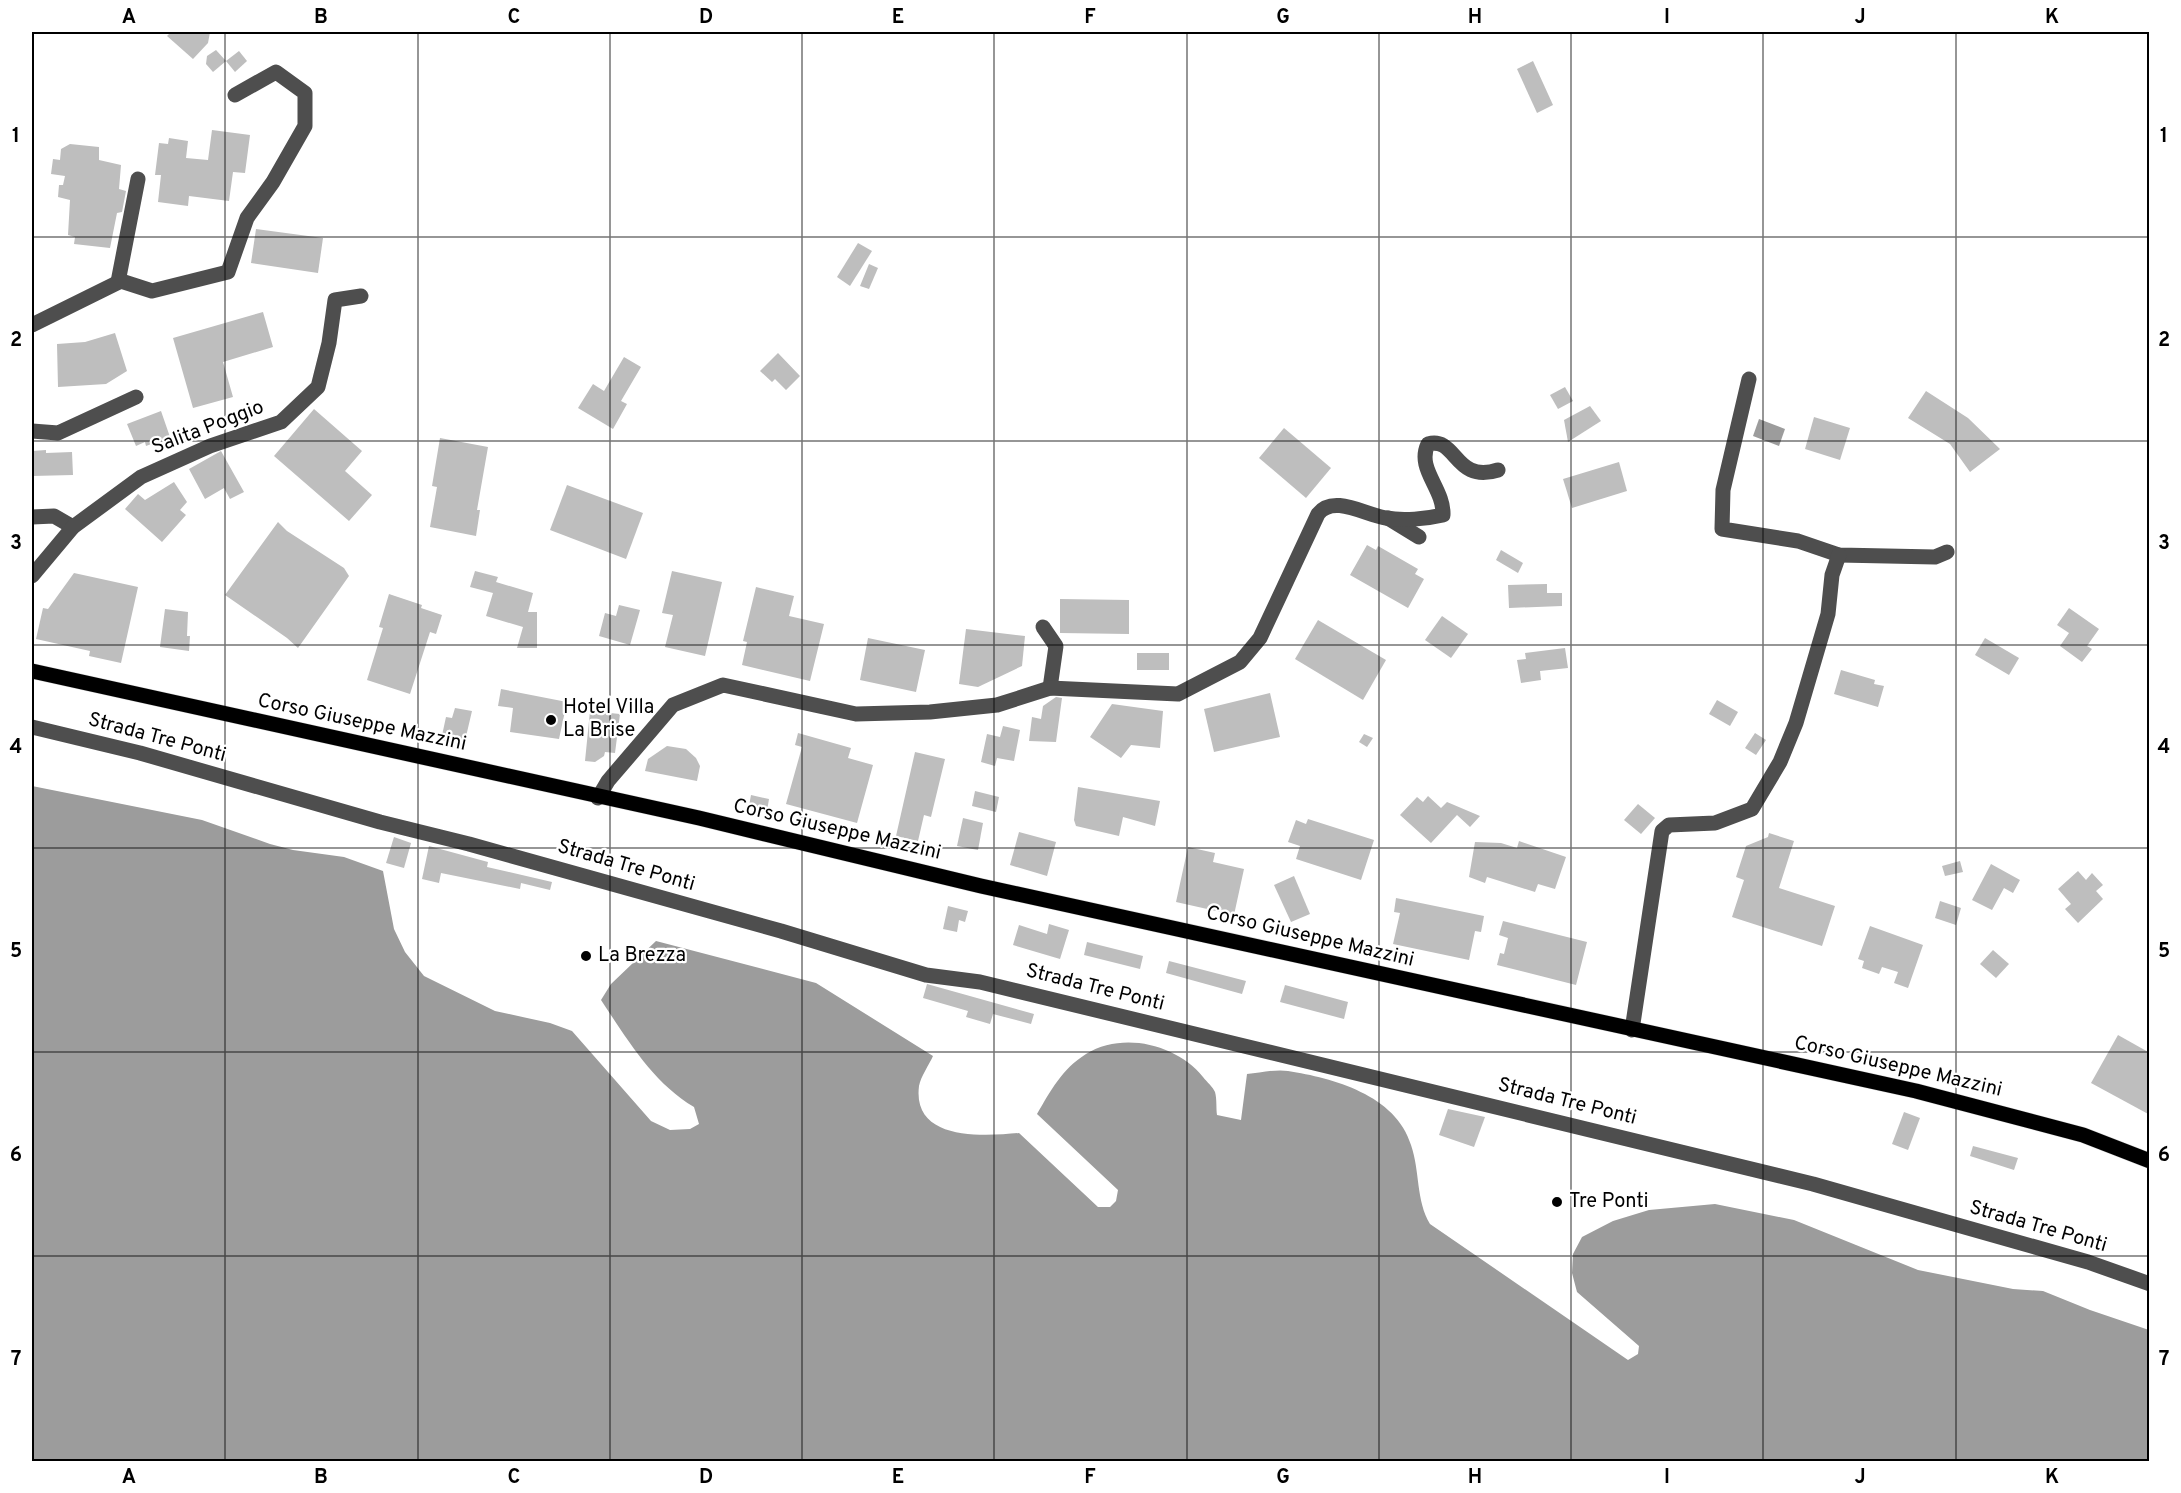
<svg xmlns="http://www.w3.org/2000/svg" width="2181" height="1493" font-family="Overpass,sans-serif">
  <rect width="100%" height="100%" fill="#fff"/>
  <g fill="#9c9c9c">
    <polygon points="1759,419 1785,429 1779,446 1753,436"/>
    <path d="M 32,786 L 202,820 L 270,844 L 293,850 L 344,857 L 383,871 L 394,929 L 405,952 L 424,976 L 495,1011 L 550,1023 L 572,1031 L 651,1121 L 670,1130 L 690,1129 L 699,1124 L 694,1107 C 653,1083 627,1039 601,1000 L 611,984 L 656,941 L 816,983 L 933,1056 C 929,1065 921,1076 919,1086 C 912,1142 985,1136 1019,1133 L 1098,1207 L 1110,1207 L 1116,1201 L 1118,1190 L 1037,1114 C 1051,1090 1062,1069 1086,1054 C 1124,1031 1177,1045 1203,1077 C 1207,1082 1213,1087 1215,1092 C 1217,1099 1216,1108 1217,1115 L 1241,1120 L 1247,1074 C 1260,1073 1275,1069 1288,1071 C 1333,1078 1396,1095 1411,1145 C 1420,1171 1416,1201 1430,1224 L 1628,1360 L 1638,1354 L 1639,1346 L 1577,1292 L 1572,1273 L 1573,1254 L 1582,1237 L 1613,1221 L 1649,1210 L 1715,1204 L 1794,1220 L 1918,1270 L 2013,1289 L 2043,1291 L 2090,1310 L 2149,1330 L 2149,1461 L 32,1461 Z"/>
  </g>
  <g fill="#bebebe">
    <polygon points="171,32 199,33 210,32 208,43 193,59 167,36"/>
    <polygon points="216,50 226,61 213,72 206,64 207,56"/>
    <polygon points="239,51 247,61 235,72 226,61"/>
    <polygon points="1533,61 1553,105 1537,113 1517,69"/>
    <polygon points="212,130 250,135 245,173 233,172 229,201 189,196 188,206 158,202 161,175 155,175 159,143 168,144 169,138 188,141 186,158 208,160"/>
    <polygon points="70,144 99,147 99,160 121,165 119,189 126,191 122,212 117,213 110,248 74,244 75,237 68,235 70,200 58,197 59,185 63,185 65,176 51,174 53,159 60,160 61,149"/>
    <polygon points="256,229 323,238 318,273 251,263"/>
    <polygon points="858,243 872,251 850,286 837,277"/>
    <polygon points="869,264 878,268 869,289 860,286"/>
    <polygon points="263,312 273,347 223,362 233,397 193,408 173,338"/>
    <polygon points="115,333 127,371 106,384 58,387 57,344 85,342"/>
    <polygon points="778,353 800,376 786,390 775,379 772,382 760,371"/>
    <polygon points="624,357 641,367 621,401 627,404 613,429 578,408 593,384 604,391"/>
    <polygon points="1565,387 1573,401 1558,409 1550,395"/>
    <polygon points="1926,391 1968,418 2000,449 1970,472 1950,444 1908,418"/>
    <polygon points="1590,406 1601,421 1568,442 1564,420"/>
    <polygon points="314,409 362,451 345,471 372,495 349,521 274,456"/>
    <polygon points="161,411 170,437 146,446 145,442 136,446 127,424"/>
    <polygon points="1814,417 1850,428 1840,460 1805,449"/>
    <polygon points="1284,428 1331,468 1306,498 1259,458"/>
    <polygon points="440,438 488,447 477,510 480,510 476,536 430,527 437,487 432,486"/>
    <polygon points="46,450 46,453 72,452 73,475 32,476 32,451"/>
    <polygon points="221,451 244,492 230,499 224,488 205,499 189,469"/>
    <polygon points="1619,462 1627,491 1572,508 1563,479"/>
    <polygon points="174,482 187,502 180,510 186,515 162,542 125,509 138,494 145,500"/>
    <polygon points="567,485 643,513 626,559 550,530"/>
    <polygon points="278,522 287,531 344,568 349,576 298,648 287,638 225,595"/>
    <polygon points="1367,545 1376,550 1378,546 1418,569 1415,574 1424,579 1408,608 1350,575"/>
    <polygon points="1501,550 1523,563 1518,573 1496,560"/>
    <polygon points="475,571 498,577 496,582 533,593 528,612 537,612 537,648 517,648 523,627 486,616 493,593 470,587"/>
    <polygon points="672,571 722,582 705,656 665,647 673,615 662,613"/>
    <polygon points="74,573 138,587 121,663 89,656 90,651 36,639 43,608 48,609"/>
    <polygon points="1547,584 1547,593 1562,593 1562,606 1509,608 1508,585"/>
    <polygon points="756,587 794,596 789,616 824,624 810,681 742,665 747,642 743,641"/>
    <polygon points="389,594 422,605 421,608 442,615 436,634 430,632 410,694 367,680 383,628 379,627"/>
    <polygon points="1060,599 1129,600 1129,634 1060,633"/>
    <polygon points="619,605 640,610 630,645 599,636 605,613 616,616"/>
    <polygon points="2069,608 2099,629 2087,646 2092,649 2082,662 2060,646 2069,633 2057,625"/>
    <polygon points="165,609 188,612 187,636 190,636 189,651 160,647"/>
    <polygon points="1442,616 1468,634 1451,658 1425,640"/>
    <polygon points="1318,620 1386,660 1363,700 1295,659"/>
    <polygon points="966,629 1025,636 1022,666 978,687 959,684"/>
    <polygon points="868,638 925,650 916,692 860,680"/>
    <polygon points="1985,638 2019,658 2009,675 1975,655"/>
    <polygon points="1565,648 1568,668 1540,671 1541,680 1521,683 1517,660 1526,659 1525,653"/>
    <rect x="1137" y="653" width="32" height="17"/>
    <polygon points="1841,670 1875,680 1874,684 1884,686 1878,707 1834,694"/>
    <polygon points="501,689 567,702 559,739 510,732 513,708 498,706"/>
    <polygon points="1270,693 1280,737 1214,752 1204,709"/>
    <polygon points="1056,697 1062,698 1056,742 1029,741 1032,717 1041,719 1043,706"/>
    <polygon points="1717,700 1738,712 1730,726 1709,714"/>
    <polygon points="1112,704 1163,711 1160,748 1131,745 1121,758 1090,737"/>
    <polygon points="455,708 472,711 464,745 441,740 446,717 452,718"/>
    <polygon points="590,711 620,714 615,753 605,752 604,756 595,762 585,761"/>
    <polygon points="1003,726 1020,730 1014,761 997,758 995,766 981,762 987,734 1000,737"/>
    <polygon points="798,733 851,748 848,758 873,765 857,823 786,804 802,747 795,745"/>
    <polygon points="1755,733 1766,740 1756,755 1745,748"/>
    <polygon points="1364,734 1373,738 1367,747 1359,742"/>
    <polygon points="667,746 686,749 696,758 700,766 697,781 645,771 648,759"/>
    <polygon points="915,752 945,759 931,817 924,815 918,841 896,836"/>
    <polygon points="1078,787 1160,801 1155,826 1123,817 1119,836 1076,826 1074,820"/>
    <polygon points="975,791 999,797 996,812 972,806"/>
    <polygon points="751,795 769,799 767,811 749,806"/>
    <polygon points="1428,796 1441,808 1447,802 1480,816 1470,827 1457,815 1431,843 1400,815 1417,797 1423,802"/>
    <polygon points="1638,804 1655,818 1641,834 1624,820"/>
    <polygon points="963,818 983,823 978,850 957,846"/>
    <polygon points="1308,819 1374,840 1361,880 1296,859 1300,846 1288,842 1296,820 1306,824"/>
    <polygon points="1019,832 1056,842 1047,876 1010,865"/>
    <polygon points="1769,833 1794,841 1779,888 1835,906 1822,946 1732,917 1744,880 1736,877 1746,846 1768,837"/>
    <polygon points="394,837 411,843 404,868 386,863"/>
    <polygon points="1519,841 1566,857 1555,889 1538,884 1535,892 1487,877 1485,883 1469,877 1475,842 1501,843 1517,848"/>
    <polygon points="429,846 488,862 487,867 552,882 550,890 521,883 520,889 441,873 439,883 422,879"/>
    <polygon points="1188,847 1215,853 1213,862 1244,869 1234,915 1176,902"/>
    <polygon points="1960,861 1963,872 1945,876 1942,866"/>
    <polygon points="1991,864 2020,880 2013,893 2004,888 1992,910 1972,900"/>
    <polygon points="2078,871 2086,880 2092,873 2103,885 2096,891 2103,899 2078,923 2065,909 2071,904 2058,889"/>
    <polygon points="1294,876 1310,914 1291,922 1274,885"/>
    <polygon points="1396,898 1484,916 1481,932 1475,931 1469,960 1393,944 1400,913 1394,912"/>
    <polygon points="1940,901 1961,908 1956,925 1935,918"/>
    <polygon points="948,906 968,911 965,922 959,920 957,932 943,929"/>
    <polygon points="1503,921 1587,942 1576,985 1497,965 1500,953 1504,954 1508,938 1499,935"/>
    <polygon points="1049,924 1069,930 1060,959 1013,945 1019,925 1047,934"/>
    <polygon points="1870,926 1923,945 1908,988 1894,983 1898,972 1882,967 1879,974 1862,968 1864,961 1858,959"/>
    <polygon points="1087,942 1143,956 1140,969 1084,955"/>
    <polygon points="1993,950 2009,964 1996,978 1980,964"/>
    <polygon points="1169,961 1246,981 1242,994 1166,973"/>
    <polygon points="927,984 1034,1014 1031,1024 993,1014 990,1024 966,1017 968,1011 923,998"/>
    <polygon points="1285,985 1348,1002 1344,1019 1280,1002"/>
    <polygon points="2118,1035 2150,1053 2150,1115 2091,1083"/>
    <polygon points="1448,1109 1485,1117 1474,1147 1439,1135"/>
    <polygon points="1904,1112 1920,1118 1908,1150 1892,1144"/>
    <polygon points="1973,1146 2018,1158 2014,1170 1970,1156"/>
  </g>
  <g fill="none" stroke-linecap="round" stroke-linejoin="round">
    <g stroke="#dbdbdb" stroke-width="16">
      <polyline id="major" points="32,671 699,818 981,886 1916,1091 2083,1135 2150,1161"/>
    </g>
    <g stroke="#4e4e4e" stroke-width="15">
      <polyline points="118,282 138,179"/>
      <polyline points="32,325 121,281 152,291 228,272 247,218 273,182 305,126 305,93 276,72 235,95"/>
      <polyline points="1749,379 1723,490 1722,529 1798,541 1839,555 1935,557 1947,552"/>
      <polyline points="32,431 58,433 136,397"/>
      <polyline points="32,517 54,516 73,527"/>
      <polyline points="1388,518 1419,537"/>
      <polyline points="32,576 73,527 141,477 210,446 281,422 318,387 329,343 335,300 361,296"/>
      <polyline points="1043,627 1056,646 1050,688"/>
      <polyline points="32,727 140,753 380,822 469,844 781,931 926,975 980,982 1813,1184 2088,1262 2150,1284"/>
      <path d="M 598,798 L 608,781 L 673,705 L 723,685 L 856,714 L 930,712 L 997,705 L 1050,688 L 1178,694 L 1240,662 L 1260,638 L 1318,514 C 1333,494 1366,515 1386,518 C 1403,521 1426,519 1443,515 C 1444,488 1416,469 1428,444 C 1457,436 1454,484 1498,470"/>
      <polyline points="1632,1030 1662,831 1669,825 1715,823 1752,809 1780,762 1796,723 1828,614 1832,575 1839,555"/>
    </g>
    <use href="#major" stroke="#000" stroke-width="15"/>
  </g>
  <path fill="none" stroke="#000" stroke-width="1.5" stroke-opacity="0.55" d="M 225,32 L 225,1462M 418,32 L 418,1462M 610,32 L 610,1462M 802,32 L 802,1462M 994,32 L 994,1462M 1187,32 L 1187,1462M 1379,32 L 1379,1462M 1571,32 L 1571,1462M 1763,32 L 1763,1462M 1956,32 L 1956,1462M 32,237 L 2150,237M 32,441 L 2150,441M 32,645 L 2150,645M 32,848 L 2150,848M 32,1052 L 2150,1052M 32,1256 L 2150,1256"/>
  <g fill="#000" stroke="#fff" stroke-width="2">
    <circle cx="551" cy="720" r="6"/>
    <circle cx="586" cy="956" r="6"/>
    <circle cx="1557" cy="1202" r="6"/>
  </g>
  <g text-anchor="middle" dominant-baseline="central" stroke-width="4.5" stroke-linejoin="round" paint-order="stroke">
    <g font-size="20" fill="#000" stroke="#fff">
      <text transform="translate(208 428) rotate(-21)">Salita Poggio</text>
      <text transform="translate(362 723) rotate(12)">Corso Giuseppe Mazzini</text>
      <text transform="translate(157 738) rotate(15)">Strada Tre Ponti</text>
      <text transform="translate(837 830) rotate(13)">Corso Giuseppe Mazzini</text>
      <text transform="translate(626 866) rotate(16)">Strada Tre Ponti</text>
      <text transform="translate(1310 937) rotate(13)">Corso Giuseppe Mazzini</text>
      <text transform="translate(1095 988) rotate(14)">Strada Tre Ponti</text>
      <text transform="translate(1898 1067) rotate(13)">Corso Giuseppe Mazzini</text>
      <text transform="translate(1567 1102) rotate(14)">Strada Tre Ponti</text>
      <text transform="translate(2038 1227) rotate(16)">Strada Tre Ponti</text>
    </g>
    <g font-size="20" fill="#000" stroke="#fff" text-anchor="start">
      <text x="563" y="708">Hotel Villa<tspan x="563" dy="23">La Brise</tspan></text>
      <text x="598" y="956">La Brezza</text>
      <text x="1569" y="1202">Tre Ponti</text>
    </g>
  </g>
  <rect width="2181" height="1493" fill="none" stroke="#ffffff" stroke-width="66"/>
  <rect x="33" y="33" width="2115" height="1427" fill="none" stroke="#000" stroke-width="2"/>
  <g font-size="20" text-anchor="middle" font-weight="bold" fill="#000">
    <text x="129" y="23">A</text>
    <text x="321" y="23">B</text>
    <text x="514" y="23">C</text>
    <text x="706" y="23">D</text>
    <text x="898" y="23">E</text>
    <text x="1090" y="23">F</text>
    <text x="1283" y="23">G</text>
    <text x="1475" y="23">H</text>
    <text x="1667" y="23">I</text>
    <text x="1860" y="23">J</text>
    <text x="2052" y="23">K</text>
    <text x="16" y="142">1</text>
    <text x="2164" y="142">1</text>
    <text x="16" y="346">2</text>
    <text x="2164" y="346">2</text>
    <text x="16" y="549">3</text>
    <text x="2164" y="549">3</text>
    <text x="16" y="753">4</text>
    <text x="2164" y="753">4</text>
    <text x="16" y="957">5</text>
    <text x="2164" y="957">5</text>
    <text x="16" y="1161">6</text>
    <text x="2164" y="1161">6</text>
    <text x="16" y="1365">7</text>
    <text x="2164" y="1365">7</text>
    <text x="129" y="1483">A</text>
    <text x="321" y="1483">B</text>
    <text x="514" y="1483">C</text>
    <text x="706" y="1483">D</text>
    <text x="898" y="1483">E</text>
    <text x="1090" y="1483">F</text>
    <text x="1283" y="1483">G</text>
    <text x="1475" y="1483">H</text>
    <text x="1667" y="1483">I</text>
    <text x="1860" y="1483">J</text>
    <text x="2052" y="1483">K</text>
  </g>
</svg>
